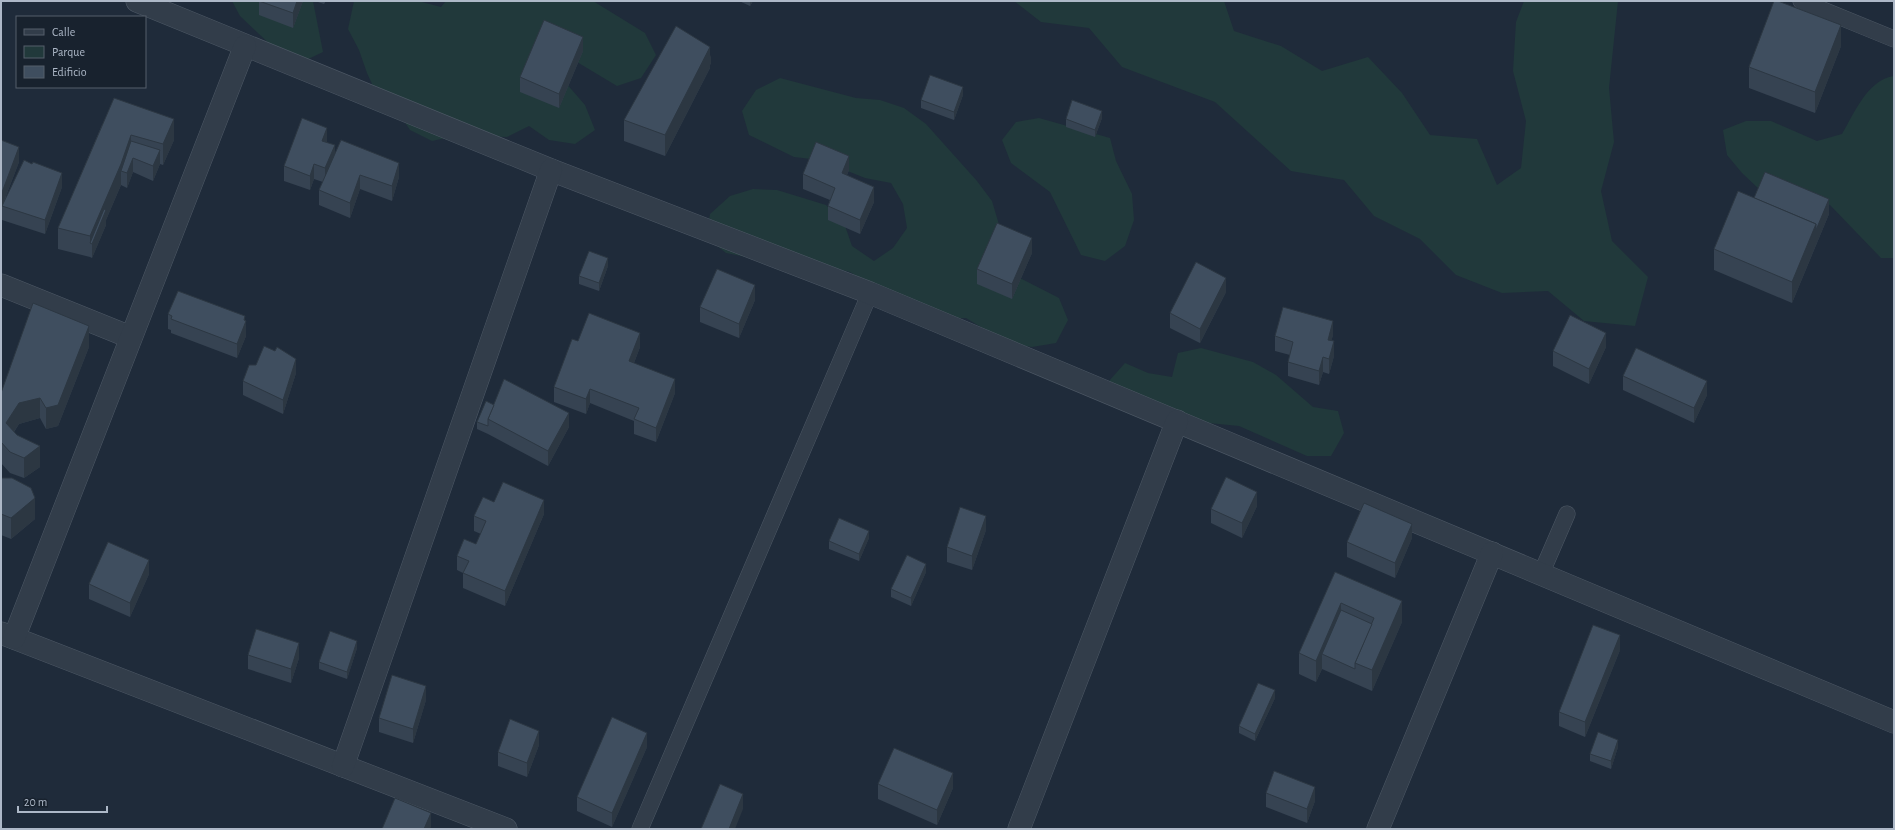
<svg xmlns="http://www.w3.org/2000/svg" width="1895" height="830" font-family="'Alegreya Sans',sans-serif">
  <rect width="100%" height="100%" fill="#1f2b3a"/>
  <g fill="#21393b">
    <polygon points="232,1 313,1 323,52 302,62 278,52 240,16"/>
    <polygon points="354,1 418,1 441,7 446,1 593,1 645,33 656,55 641,78 617,86 577,62 552,67 585,105 595,130 575,144 549,140 529,126 507,137 459,135 432,141 410,130 396,109 377,95 367,73 359,50 348,29"/>
    <polygon points="1014,1 1224,1 1234,31 1281,46 1322,71 1368,57 1402,93 1430,135 1477,139 1497,185 1521,168 1526,121 1513,71 1516,22 1524,1 1618,1 1609,88 1614,142 1601,191 1612,241 1648,277 1635,326 1584,321 1548,291 1502,293 1456,275 1420,239 1374,216 1344,180 1291,171 1215,102 1122,67 1089,28 1041,22"/>
    <path d="M 1894,76 L 1894,258 L 1881,258 L 1830,205 L 1806,203 L 1760,190 L 1742,173 L 1727,155 L 1723,130 L 1746,121 L 1771,121 L 1817,141 L 1842,134 C 1854,114 1867,80 1894,76 Z"/>
    <polygon points="780,78 856,98 880,100 904,108 926,124 977,181 992,201 1014,275 1059,298 1068,320 1056,343 1032,347 1007,343 966,318 941,319 917,313 850,272 826,266 751,258 726,253 706,237 710,214 730,196 753,189 777,190 826,205 844,223 852,246 874,261 893,248 907,228 903,204 891,183 865,178 820,160 794,157 749,135 742,111 756,90"/>
    <polygon points="1039,118 1110,138 1116,161 1132,194 1134,220 1125,246 1105,261 1081,255 1050,192 1011,163 1002,140 1016,122"/>
    <polygon points="1201,348 1253,362 1276,375 1313,407 1338,411 1344,433 1331,456 1307,456 1239,426 1169,419 1123,401 1109,381 1125,363 1148,373 1172,377 1178,353"/>
  </g>
  <g fill="none" stroke-linecap="round" stroke-linejoin="round">
    <g stroke="#4d5865" stroke-width="17">
      <g id="service">
        <polyline points="1801,1 1894,39"/>
        <polyline points="1541,574 1567,514"/>
        <polyline points="640,829 870,293"/>
      </g>
    </g>
    <g stroke="#4d5865" stroke-width="23">
      <g id="minor">
        <polyline points="137,1 551,170 870,293 1894,722"/>
        <polyline points="1,285 130,337"/>
        <polyline points="1,633 506,829"/>
        <polyline points="14,638 245,46"/>
        <polyline points="343,766 551,170"/>
        <polyline points="1019,829 1177,421"/>
        <polyline points="1378,829 1492,553"/>
      </g>
    </g>
    <use href="#service" stroke="#323d4a" stroke-width="16"/>
    <use href="#minor" stroke="#323d4a" stroke-width="22"/>
  </g>
  <g fill="#364352">
    <polygon points="259,1 303,1 293,28 259,15"/>
    <polygon points="315,1 326,1 324,4"/>
    <polygon points="739,1 753,1 750,6"/>
    <polygon points="1841,46 1815,113 1749,88 1749,67"/>
    <polygon points="583,51 559,108 520,92 520,77"/>
    <polygon points="710,55 711,63 710,65 710,68 665,156 624,141 624,120"/>
    <polygon points="963,95 954,120 921,108 921,100"/>
    <polygon points="1102,118 1095,137 1066,127 1066,119"/>
    <polygon points="102,125 174,140 163,165 160,164 153,181 133,172 127,188 121,185 106,220 106,225 92,258 90,257 58,249 58,228"/>
    <polygon points="1,140 19,162 6,196 62,187 45,234 2,220"/>
    <polygon points="327,143 335,154 399,177 392,201 360,189 350,218 319,205 319,190 323,182 314,179 310,190 284,181 284,166"/>
    <polygon points="849,170 847,175 874,202 860,234 828,220 828,206 830,200 803,189 803,174"/>
    <polygon points="1754,198 1829,214 1792,303 1714,270 1714,249"/>
    <polygon points="1032,253 1012,299 977,284 977,269"/>
    <polygon points="608,266 599,291 579,284 579,276"/>
    <polygon points="1226,292 1200,343 1170,328 1170,313"/>
    <polygon points="755,300 739,338 700,322 700,307"/>
    <polygon points="168,314 245,321 246,336 237,358 171,333 171,330 168,329"/>
    <polygon points="1333,335 1331,341 1334,356 1329,374 1323,372 1319,385 1288,376 1288,362 1290,355 1275,351 1275,336"/>
    <polygon points="578,341 640,347 634,363 675,393 656,442 634,434 634,421 590,403 586,414 554,402 554,387"/>
    <polygon points="89,347 58,426 46,429 40,418 19,424 14,432 40,467 24,478 10,473 1,463 1,393"/>
    <polygon points="1606,347 1589,384 1553,366 1553,351"/>
    <polygon points="275,351 296,373 283,414 243,395 243,381 256,365"/>
    <polygon points="1623,376 1707,395 1694,423 1623,390"/>
    <polygon points="494,405 569,427 548,466 488,434 477,429 477,422"/>
    <polygon points="1,478 35,519 11,539 1,535"/>
    <polygon points="494,502 544,514 505,606 463,588 463,573 457,570 457,556 476,544 481,534 474,531 474,516"/>
    <polygon points="1257,506 1242,538 1211,523 1211,509"/>
    <polygon points="986,530 972,570 947,562 947,547"/>
    <polygon points="869,538 859,561 829,549 829,541"/>
    <polygon points="1412,538 1395,578 1347,557 1347,542"/>
    <polygon points="926,572 911,606 891,597 891,589"/>
    <polygon points="1335,572 1402,622 1372,691 1322,669 1316,682 1299,674 1299,653"/>
    <polygon points="149,574 130,617 89,599 89,584"/>
    <polygon points="357,648 347,679 319,669 319,662"/>
    <polygon points="1620,650 1585,737 1559,726 1559,712"/>
    <polygon points="248,655 299,658 291,683 248,669"/>
    <polygon points="1275,698 1255,741 1239,733 1239,726"/>
    <polygon points="426,700 413,743 379,732 379,718"/>
    <polygon points="539,745 527,777 498,766 498,752"/>
    <polygon points="647,747 612,827 577,811 577,797"/>
    <polygon points="1618,747 1611,769 1590,761 1590,754"/>
    <polygon points="878,784 953,788 937,825 878,799"/>
    <polygon points="1266,793 1315,801 1307,823 1266,807"/>
  </g>
  <g fill="#2c3742">
    <polygon points="297,1 303,1 293,28 293,13"/>
    <polygon points="750,1 753,1 750,6"/>
    <polygon points="1841,25 1841,46 1815,113 1815,92"/>
    <polygon points="583,37 583,51 559,108 559,94"/>
    <polygon points="710,47 710,57 711,55 711,63 710,65 710,68 665,156 665,135"/>
    <polygon points="963,87 963,95 954,120 954,112"/>
    <polygon points="2,89 2,110 1,111 1,90"/>
    <polygon points="1102,111 1102,118 1095,137 1095,130"/>
    <polygon points="174,119 174,140 163,165 163,144"/>
    <polygon points="327,128 327,142 322,155 322,141"/>
    <polygon points="131,135 131,156 121,171 121,185 106,220 106,225 92,258 92,244 90,243 90,236"/>
    <polygon points="335,145 335,160 325,183 325,168"/>
    <polygon points="19,147 19,162 2,206 1,210 1,195"/>
    <polygon points="160,150 160,164 153,181 153,166"/>
    <polygon points="849,156 849,170 842,188 842,173"/>
    <polygon points="133,158 133,172 127,188 127,173"/>
    <polygon points="399,163 399,177 392,201 392,186"/>
    <polygon points="314,164 314,179 310,190 310,176"/>
    <polygon points="62,173 62,187 45,234 45,220"/>
    <polygon points="360,175 360,189 350,218 350,203"/>
    <polygon points="874,187 874,202 860,234 860,220"/>
    <polygon points="1829,199 1829,214 1816,245 1816,230"/>
    <polygon points="1816,224 1816,245 1792,303 1792,282"/>
    <polygon points="1032,238 1032,253 1012,299 1012,284"/>
    <polygon points="608,258 608,266 599,291 599,283"/>
    <polygon points="1226,278 1226,292 1200,343 1200,329"/>
    <polygon points="755,285 755,300 739,338 739,324"/>
    <polygon points="245,316 245,325 246,321 246,336 237,358 237,344"/>
    <polygon points="1333,321 1333,335 1328,354 1328,340"/>
    <polygon points="89,326 89,347 58,426 46,429 46,408"/>
    <polygon points="640,333 640,347 629,376 629,361"/>
    <polygon points="1606,333 1606,347 1589,384 1589,369"/>
    <polygon points="1334,341 1334,356 1329,374 1329,359"/>
    <polygon points="1323,357 1323,372 1319,385 1319,371"/>
    <polygon points="296,359 296,373 283,414 283,400"/>
    <polygon points="675,379 675,393 656,442 656,428"/>
    <polygon points="1707,381 1707,395 1694,423 1694,408"/>
    <polygon points="590,389 590,403 586,414 586,399"/>
    <polygon points="40,398 40,418 19,424 6,443 6,423 19,403"/>
    <polygon points="569,413 569,427 548,466 548,451"/>
    <polygon points="40,446 40,467 24,478 24,458"/>
    <polygon points="1257,492 1257,506 1242,538 1242,523"/>
    <polygon points="35,498 35,519 11,539 11,518"/>
    <polygon points="544,500 544,514 505,606 505,591"/>
    <polygon points="986,516 986,530 972,570 972,556"/>
    <polygon points="1412,524 1412,538 1395,578 1395,563"/>
    <polygon points="869,531 869,538 859,561 859,554"/>
    <polygon points="149,560 149,574 130,617 130,603"/>
    <polygon points="926,564 926,572 911,606 911,598"/>
    <polygon points="1402,601 1402,622 1372,691 1372,670"/>
    <polygon points="1341,603 1341,624 1322,654 1322,669 1316,682 1316,661"/>
    <polygon points="1620,635 1620,650 1585,737 1585,722"/>
    <polygon points="357,641 357,648 347,679 347,672"/>
    <polygon points="299,643 299,658 291,683 291,669"/>
    <polygon points="426,686 426,700 413,743 413,729"/>
    <polygon points="1275,690 1275,698 1255,741 1255,734"/>
    <polygon points="539,731 539,745 527,777 527,763"/>
    <polygon points="647,733 647,747 612,827 612,813"/>
    <polygon points="1618,740 1618,747 1611,769 1611,761"/>
    <polygon points="953,773 953,788 937,825 937,810"/>
    <polygon points="1315,787 1315,801 1307,823 1307,809"/>
    <polygon points="743,794 743,809 735,829 729,829"/>
    <polygon points="431,813 431,827 430,829 424,829"/>
  </g>
  <g fill="#3f4e5f" stroke="#2c3742">
    <polygon points="259,1 297,1 293,13"/>
    <polygon points="1774,1 1778,1 1841,25 1815,92 1749,67"/>
    <polygon points="544,20 583,37 559,94 520,77"/>
    <polygon points="676,26 710,47 665,135 624,120"/>
    <polygon points="930,75 963,87 954,112 921,100"/>
    <polygon points="114,98 174,119 163,144 131,135 121,164 90,236 58,228"/>
    <polygon points="1072,100 1102,111 1095,130 1066,119"/>
    <polygon points="302,118 327,128 322,141 335,145 325,168 314,164 310,176 284,166"/>
    <polygon points="1,140 19,147 1,195"/>
    <polygon points="341,140 399,163 392,186 360,175 350,203 319,190"/>
    <polygon points="131,141 160,150 153,166 133,158 127,173 121,171"/>
    <polygon points="816,142 849,156 842,173 874,187 860,220 828,206 835,188 803,174"/>
    <polygon points="24,160 32,164 33,162 62,173 45,220 2,206"/>
    <polygon points="1765,172 1829,199 1816,230 1816,224 1754,198"/>
    <polygon points="1738,191 1816,224 1792,282 1714,249"/>
    <polygon points="104,209 106,210 92,244 90,243"/>
    <polygon points="997,223 1032,238 1012,284 977,269"/>
    <polygon points="589,251 608,258 599,283 579,276"/>
    <polygon points="1196,262 1226,278 1200,329 1170,313"/>
    <polygon points="717,269 755,285 739,324 700,307"/>
    <polygon points="178,291 245,316 244,320 246,321 237,344 171,319 172,316 168,314"/>
    <polygon points="33,303 89,326 58,405 46,408 40,398 19,403 6,423 17,435 40,446 24,458 10,452 1,442 1,393"/>
    <polygon points="1283,307 1333,321 1328,340 1334,341 1329,359 1323,357 1319,371 1288,362 1293,342 1275,336"/>
    <polygon points="589,313 640,333 629,361 675,379 656,428 634,419 639,408 590,389 586,399 554,387 572,339 578,341"/>
    <polygon points="1570,315 1606,333 1589,369 1553,351"/>
    <polygon points="264,346 275,351 277,347 296,359 283,400 243,381 249,365 256,365"/>
    <polygon points="1636,348 1707,381 1694,408 1623,376"/>
    <polygon points="504,379 569,413 548,451 488,419"/>
    <polygon points="486,401 494,405 488,419 488,426 477,422"/>
    <polygon points="1226,477 1257,492 1242,523 1211,509"/>
    <polygon points="1,478 12,478 31,488 35,498 11,518 1,514"/>
    <polygon points="503,482 544,500 505,591 463,573 469,561 457,556 464,539 476,544 486,521 474,516 483,497 494,502"/>
    <polygon points="1364,503 1412,524 1395,563 1347,542"/>
    <polygon points="960,507 986,516 972,556 947,547"/>
    <polygon points="839,518 869,531 859,554 829,541"/>
    <polygon points="108,542 149,560 130,603 89,584"/>
    <polygon points="907,555 926,564 911,598 891,589"/>
    <polygon points="1335,572 1402,601 1372,670 1355,663 1374,618 1341,603 1316,661 1299,653"/>
    <polygon points="1341,610 1372,624 1355,663 1355,669 1322,654"/>
    <polygon points="1593,625 1620,635 1585,722 1559,712"/>
    <polygon points="256,629 299,643 291,669 248,655"/>
    <polygon points="330,631 357,641 347,672 319,662"/>
    <polygon points="392,675 426,686 413,729 379,718"/>
    <polygon points="1258,683 1275,690 1255,734 1239,726"/>
    <polygon points="612,717 647,733 612,813 577,797"/>
    <polygon points="510,719 539,731 527,763 498,752"/>
    <polygon points="1598,732 1618,740 1611,761 1590,754"/>
    <polygon points="894,748 953,773 937,810 878,784"/>
    <polygon points="1274,771 1315,787 1307,809 1266,793"/>
    <polygon points="720,784 743,794 729,829 701,829"/>
    <polygon points="395,798 431,813 424,829 382,829"/>
  </g>
  <rect width="1895" height="830" fill="none" stroke="#adb8c7" stroke-width="4"/>
  <rect x="16" y="16" width="130" height="72" fill="#18222e" stroke="#545e6b"/>
  <rect x="24" y="29" width="20" height="6" fill="#323d4a" stroke="#545e6b"/>
  <text x="52" y="36" font-size="12" fill="#adb8c7">Calle</text>
  <rect x="24" y="46" width="20" height="12" fill="#21393b" stroke="#545e6b"/>
  <text x="52" y="56" font-size="12" fill="#adb8c7">Parque</text>
  <rect x="24" y="66" width="20" height="12" fill="#3f4e5f" stroke="#545e6b"/>
  <text x="52" y="76" font-size="12" fill="#adb8c7">Edificio</text>
  <path d="M18 806v6h89v-6" fill="none" stroke="#adb8c7" stroke-width="2"/>
  <text x="24" y="806" font-size="12" fill="#adb8c7" stroke="#18222e" stroke-width="3" paint-order="stroke">20 m</text>
</svg>
